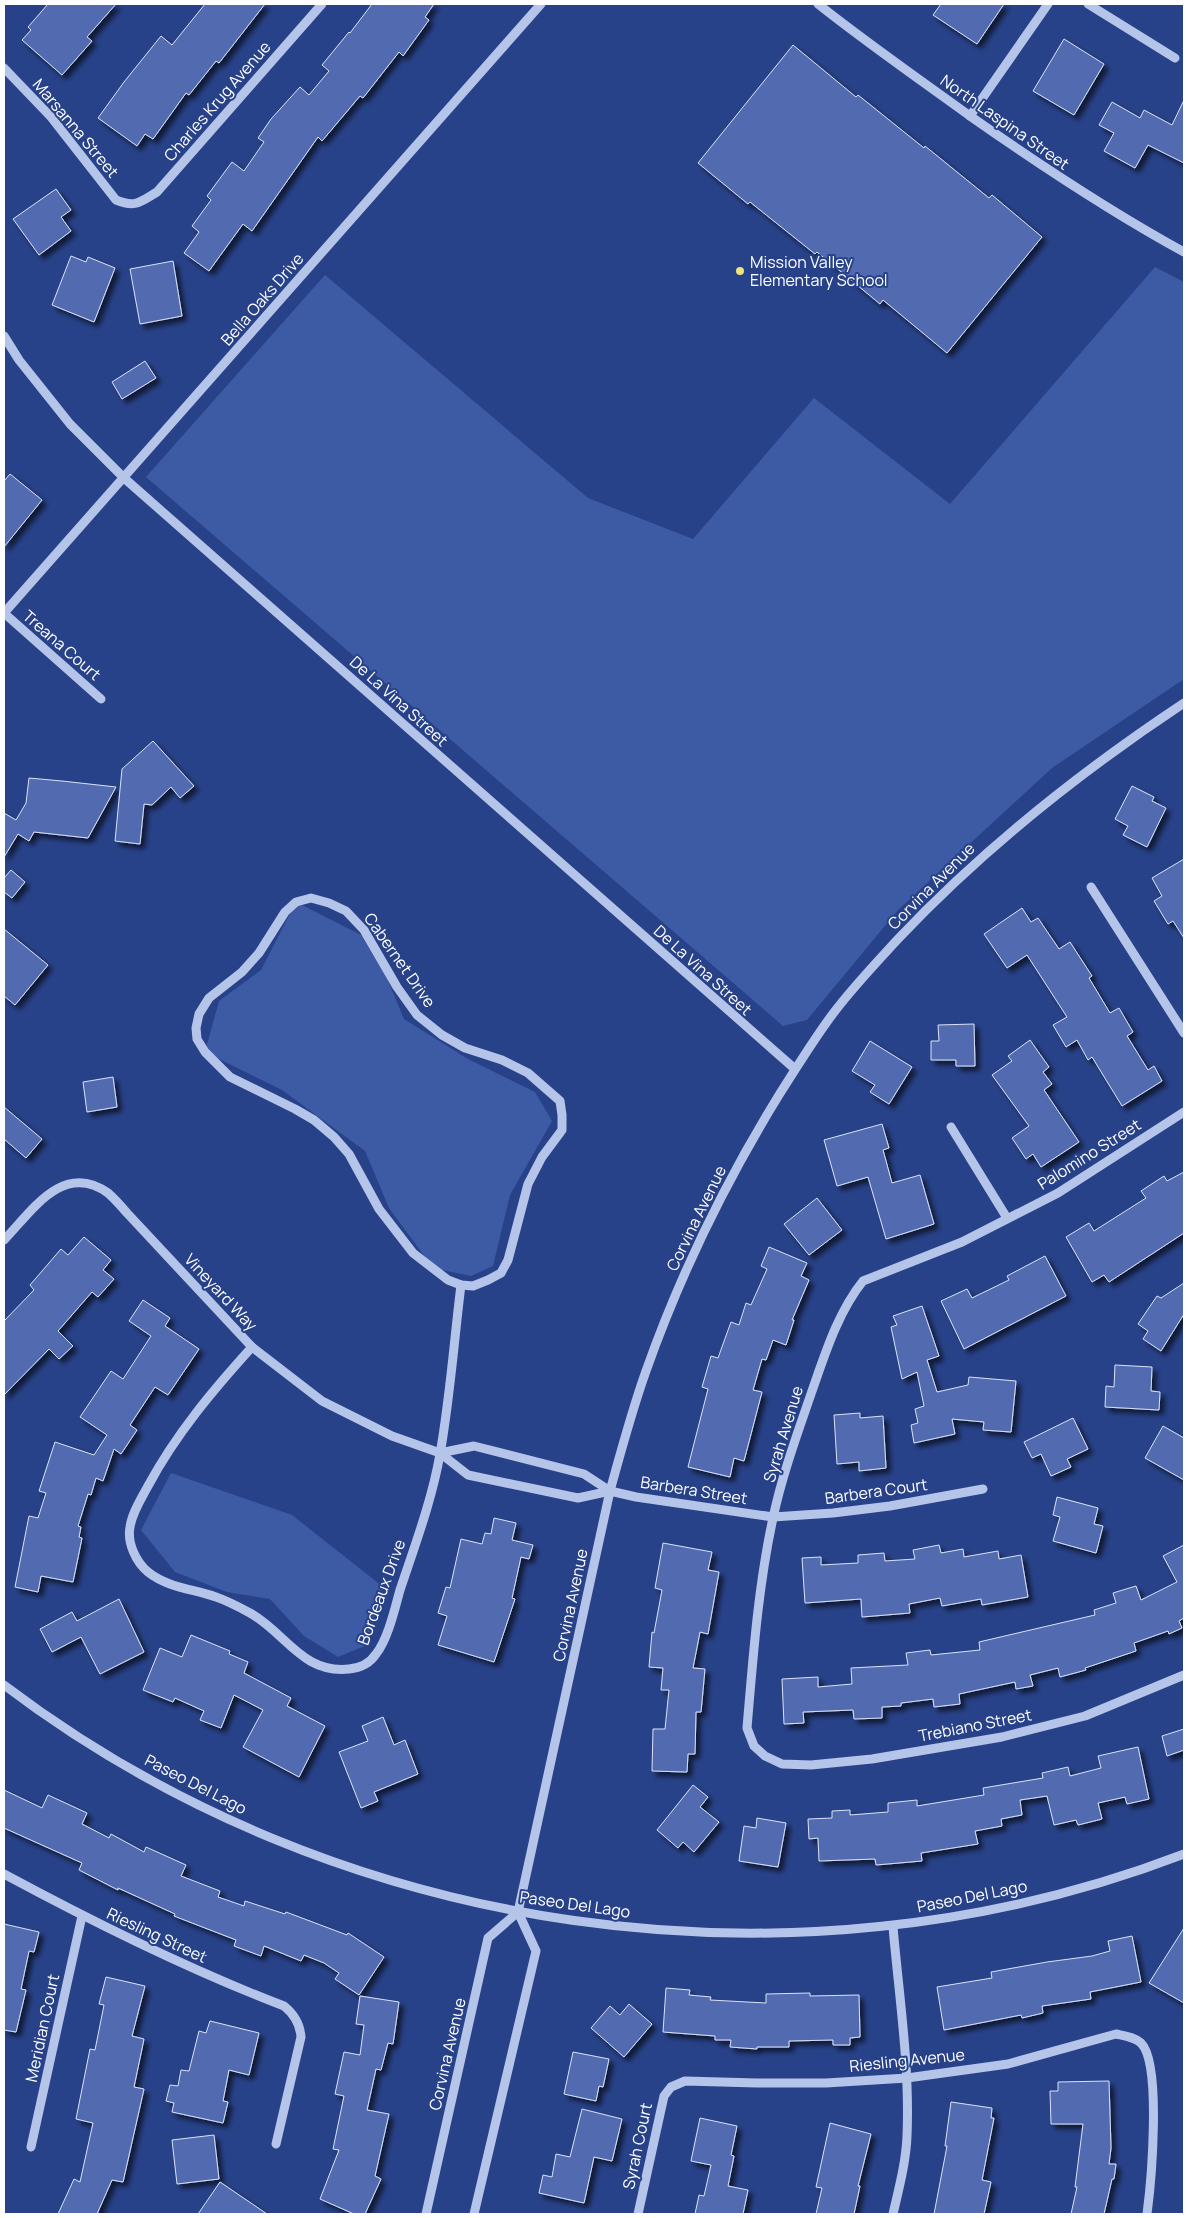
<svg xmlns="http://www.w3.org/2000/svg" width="1188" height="2218" font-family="Manrope,sans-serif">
  <defs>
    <filter id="shadow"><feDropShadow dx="4.5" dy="4.5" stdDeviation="2.5" flood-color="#0009"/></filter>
  </defs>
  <rect width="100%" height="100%" fill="#284289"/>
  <g fill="#3d5aa5">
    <polygon points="1155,267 1184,282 1184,679 1052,768 898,910 807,1020 783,1026 146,477 325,275 588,498 693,539 814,398 950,504"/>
    <polygon points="296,902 371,940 404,1019 468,1059 535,1092 552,1121 510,1195 493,1266 471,1276 433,1268 389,1208 365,1151 282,1090 205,1052 219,1001 261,970"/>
    <polygon points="171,1473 292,1515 382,1586 367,1645 338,1657 304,1636 270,1599 227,1592 175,1572 141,1530"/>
  </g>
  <g fill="#516bb0" stroke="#d9e2f7" filter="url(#shadow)">
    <polygon points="48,4 116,4 87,37 92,41 62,75 22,40 31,30 28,27"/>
    <polygon points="205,4 265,4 219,63 216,61 189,95 186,93 153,139 145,134 137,146 98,118 124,82 161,36 172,45"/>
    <polygon points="372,4 434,4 425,17 429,20 403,56 399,52 363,98 360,96 322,141 318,137 252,231 243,224 209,271 184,253 199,232 192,226 211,200 207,196 232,162 244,171 264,142 258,138 271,119 300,87 309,95 329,71 322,65 349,32 350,33"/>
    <polygon points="941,4 1004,4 977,44 933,15"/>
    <polygon points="1064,39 1104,64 1074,115 1033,91"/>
    <polygon points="793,45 856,97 858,95 924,148 925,146 989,198 992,195 1042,237 947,353 883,300 880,304 817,252 815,254 750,202 748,204 698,163"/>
    <polygon points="1184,100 1184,163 1148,145 1135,168 1104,151 1114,133 1099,125 1112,102 1140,118 1144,110 1172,125"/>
    <polygon points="56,189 71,210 61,217 71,231 39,255 13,219"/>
    <polygon points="71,256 86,262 88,257 115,268 94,322 52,305"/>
    <polygon points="173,261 182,316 140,324 130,269"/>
    <polygon points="145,361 156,378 122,399 112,382"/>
    <polygon points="10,474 42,500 4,547 4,481"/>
    <polygon points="153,741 194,786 180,798 171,787 152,805 144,804 140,844 115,841 122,769"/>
    <polygon points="29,778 62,781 116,787 88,838 34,832 29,841 18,834 4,857 4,813 16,820 26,803"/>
    <polygon points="1132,786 1154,797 1152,801 1166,808 1147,847 1123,835 1128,826 1115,819"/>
    <polygon points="1184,859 1184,938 1173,921 1168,924 1154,901 1162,896 1152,878"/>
    <polygon points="11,870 25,882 12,898 4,892 4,878"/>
    <polygon points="1022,908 1031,922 1038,918 1059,949 1070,942 1092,976 1089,978 1110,1013 1119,1008 1133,1032 1127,1036 1148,1070 1154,1066 1162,1081 1122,1106 1092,1057 1088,1060 1077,1040 1066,1047 1053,1025 1067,1017 1027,955 1007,968 984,934"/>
    <polygon points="4,929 48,965 15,1005 4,996"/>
    <polygon points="974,1024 975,1066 956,1066 956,1060 931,1060 931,1041 939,1041 938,1025"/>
    <polygon points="1030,1040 1049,1067 1043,1072 1052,1084 1044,1090 1079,1142 1041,1167 1033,1154 1026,1159 1012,1138 1029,1126 992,1075 1012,1061 1008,1056"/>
    <polygon points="870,1041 912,1067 889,1104 870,1092 875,1085 852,1071"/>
    <polygon points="113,1077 117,1107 87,1112 83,1082"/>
    <polygon points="4,1107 42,1139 26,1158 4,1139"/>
    <polygon points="882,1124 889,1148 883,1150 892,1183 920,1175 934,1224 886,1239 868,1177 837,1186 824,1140"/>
    <polygon points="1184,1172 1184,1233 1109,1282 1104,1275 1092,1282 1066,1237 1089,1223 1094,1231 1146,1198 1141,1191 1164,1176 1167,1181"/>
    <polygon points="817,1198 842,1230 809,1255 784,1224"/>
    <polygon points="84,1237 111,1260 103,1270 114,1279 98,1297 92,1292 58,1331 73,1346 59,1359 49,1349 4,1395 4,1321 34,1290 30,1285 61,1249 68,1255"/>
    <polygon points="769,1247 807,1263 801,1276 809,1280 792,1320 794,1320 786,1345 773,1340 766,1360 762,1359 753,1390 762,1392 744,1461 734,1458 730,1477 688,1467 708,1389 702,1387 711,1356 718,1358 731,1322 739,1325 746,1303 751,1305 767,1269 761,1266"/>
    <polygon points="1045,1256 1066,1296 964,1349 941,1301 967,1289 972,1298 1009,1280 1007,1276"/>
    <polygon points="1184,1283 1184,1314 1161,1351 1143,1339 1148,1331 1138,1324 1157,1296 1161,1298"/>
    <polygon points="143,1300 170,1318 165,1326 199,1349 168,1395 155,1387 130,1425 137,1430 121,1454 114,1449 103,1481 96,1478 91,1495 88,1494 78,1526 81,1527 79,1537 82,1538 73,1582 41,1576 38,1592 15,1587 29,1516 38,1518 46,1493 39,1491 55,1442 94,1455 107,1435 80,1417 111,1371 123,1379 151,1336 129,1321"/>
    <polygon points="922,1306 939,1356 927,1360 937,1392 968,1385 969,1377 1016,1381 1011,1432 983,1430 984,1422 952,1419 955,1434 914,1443 911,1425 918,1423 915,1409 924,1406 917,1372 902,1379 891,1327 897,1325 893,1316"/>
    <polygon points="1115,1365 1152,1367 1151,1391 1160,1392 1159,1410 1105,1407 1106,1386 1114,1387"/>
    <polygon points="860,1413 860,1418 883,1416 886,1468 859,1471 859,1462 837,1464 834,1415"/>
    <polygon points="1073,1418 1088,1449 1067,1459 1071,1467 1051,1476 1041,1454 1032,1458 1024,1442"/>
    <polygon points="1163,1426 1184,1438 1184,1480 1145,1458"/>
    <polygon points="1057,1497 1098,1508 1094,1524 1103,1526 1096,1553 1053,1541 1060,1517 1053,1515"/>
    <polygon points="494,1518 516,1523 512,1540 533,1545 529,1559 521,1557 512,1598 515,1599 494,1662 438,1645 447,1616 438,1613 446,1587 450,1588 461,1539 482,1544 485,1533 491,1534"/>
    <polygon points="663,1543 712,1552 708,1570 719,1572 708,1634 700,1632 693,1668 705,1669 701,1712 696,1712 695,1754 688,1754 687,1772 652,1771 653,1729 665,1729 669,1690 661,1690 663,1668 649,1667 652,1632 654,1633 662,1590 655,1588"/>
    <polygon points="939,1545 941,1553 963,1549 964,1557 998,1551 999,1559 1021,1555 1028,1597 982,1605 981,1599 942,1606 940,1598 909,1604 910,1613 862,1617 861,1599 805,1603 802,1558 821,1557 821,1565 858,1563 858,1555 884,1553 885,1561 915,1559 913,1550"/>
    <polygon points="1184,1545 1184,1618 1179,1621 1182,1628 1169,1634 1168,1631 1134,1643 1136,1651 1085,1668 1086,1670 1060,1677 1058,1668 1030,1675 1033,1686 1016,1689 1015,1682 959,1694 960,1704 934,1707 933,1699 901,1703 901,1706 882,1707 882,1718 854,1719 853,1710 803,1712 804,1723 784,1724 782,1679 818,1677 818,1687 852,1684 851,1668 908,1665 906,1653 930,1650 931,1655 980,1650 979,1642 1095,1615 1094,1610 1116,1603 1113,1593 1136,1586 1141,1600 1177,1582 1163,1556"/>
    <polygon points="119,1599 144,1652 100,1674 81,1637 52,1652 40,1629 72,1612 77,1621"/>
    <polygon points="191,1635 230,1651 229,1654 248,1662 244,1673 291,1698 287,1706 325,1726 299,1777 243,1747 263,1710 234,1695 221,1728 200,1720 204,1711 175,1698 173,1702 143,1690 160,1648 182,1657"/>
    <polygon points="383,1717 394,1745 405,1740 418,1774 374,1792 378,1801 361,1808 339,1752 368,1741 362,1726"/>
    <polygon points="1184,1729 1184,1750 1167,1756 1162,1736"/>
    <polygon points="1138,1747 1149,1799 1127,1804 1125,1797 1098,1803 1102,1819 1078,1825 1076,1820 1054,1825 1047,1796 1020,1800 1022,1815 1001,1819 1002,1826 975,1831 978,1844 921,1853 922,1861 876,1865 875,1859 819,1861 818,1838 809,1839 808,1819 832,1818 832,1811 850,1810 850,1815 888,1812 888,1803 917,1800 917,1806 984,1795 983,1788 1043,1778 1042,1773 1068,1767 1070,1776 1101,1768 1098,1756"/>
    <polygon points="693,1785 708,1797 700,1807 719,1822 694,1852 683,1842 678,1848 657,1830"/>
    <polygon points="4,1790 42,1808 48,1795 87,1813 82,1824 109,1838 111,1834 144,1852 146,1847 186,1865 181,1876 220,1891 218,1897 244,1906 245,1901 285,1914 286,1912 347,1935 348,1933 384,1957 359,1995 335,1979 339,1973 324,1963 304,1955 301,1961 264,1946 261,1956 234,1946 236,1940 174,1916 175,1914 118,1888 118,1890 79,1870 82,1863 4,1828"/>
    <polygon points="757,1818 786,1823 778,1867 739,1861 744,1826 756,1828"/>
    <polygon points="4,1924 39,1932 34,1952 29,1951 21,1989 26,1990 16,2032 4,2030"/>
    <polygon points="1184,1928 1184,2003 1149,1983"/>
    <polygon points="1132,1936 1141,1982 1090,1992 1091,1999 1042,2006 1043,2013 1022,2018 1021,2015 944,2030 937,1987 992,1978 991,1972 1047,1962 1092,1956 1110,1951 1108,1941"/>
    <polygon points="106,1977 145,1986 132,2036 144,2039 134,2087 144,2089 123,2182 112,2180 97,2214 58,2214 74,2179 80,2182 93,2123 76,2119 90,2049 95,2050 104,2005 99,2004"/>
    <polygon points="666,1988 690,1990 689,1995 711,1997 710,2000 766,2003 766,1994 810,1993 810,1996 859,1995 860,2037 850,2038 850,2045 833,2045 833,2040 789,2041 789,2047 757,2047 757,2049 730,2047 731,2040 715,2040 715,2036 663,2032"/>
    <polygon points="360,1996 399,2002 393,2044 388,2043 381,2070 376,2069 367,2110 389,2114 375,2176 381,2179 365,2214 354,2214 320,2199 339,2150 333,2149 344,2096 335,2094 344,2052 360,2055 364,2025 356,2024"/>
    <polygon points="629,2004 652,2024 624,2057 591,2028 610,2006 620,2015"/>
    <polygon points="210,2021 259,2033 249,2075 229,2070 223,2101 228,2102 223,2123 172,2112 174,2103 166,2101 170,2085 178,2086 181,2070 189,2071 199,2031 206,2033"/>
    <polygon points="573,2052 609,2059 603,2087 599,2086 596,2101 564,2094"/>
    <polygon points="1109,2081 1111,2148 1109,2164 1116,2164 1114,2179 1112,2179 1104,2214 1071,2214 1077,2187 1075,2187 1083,2124 1051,2124 1050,2091 1058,2091 1058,2082"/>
    <polygon points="951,2102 992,2108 991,2118 994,2118 982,2180 991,2182 984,2214 934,2214 947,2146 945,2146"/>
    <polygon points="582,2109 622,2119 612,2161 594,2157 584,2203 539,2193 543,2175 552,2177 556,2154 570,2157"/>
    <polygon points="700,2118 737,2126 731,2155 734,2156 728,2186 748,2190 743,2214 695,2214 699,2195 704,2196 711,2165 691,2161"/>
    <polygon points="830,2123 871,2134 858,2186 860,2186 854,2214 816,2214 822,2188 816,2187"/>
    <polygon points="214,2135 219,2179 177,2184 172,2140"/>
    <polygon points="220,2182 267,2214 198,2214"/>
  </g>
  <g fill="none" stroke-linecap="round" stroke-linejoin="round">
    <g stroke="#b5c4e9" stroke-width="9">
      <path d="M 818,4 C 867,43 919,79 970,116 C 1040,165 1109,211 1184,252"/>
      <polyline points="1088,4 1175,58"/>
      <path d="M 4,68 L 51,117 L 116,200 C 136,208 140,202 157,192 L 322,4"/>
      <polyline points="970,116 1048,4"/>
      <polyline points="4,336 19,360 70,424 124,478 795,1069"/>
      <polyline points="4,613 541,4"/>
      <polyline points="4,613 101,699"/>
      <polyline points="1091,887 1184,1033"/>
      <polygon points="311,898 329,903 346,911 364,930 397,987 417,1015 442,1035 465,1048 502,1060 528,1073 560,1101 562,1115 562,1130 542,1157 528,1184 508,1260 501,1273 488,1280 473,1286 461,1285 448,1280 413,1253 379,1209 349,1154 334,1137 314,1120 295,1109 230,1077 205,1052 197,1039 196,1028 199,1014 209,998 242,972 259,953 285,912 296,902"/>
      <path d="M 1184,1112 L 1058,1193 L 962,1242 L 863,1281 C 838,1312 825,1354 812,1391 C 798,1432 782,1475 773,1518 C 758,1587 753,1658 747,1728 L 754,1746 L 765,1756 L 782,1764 L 811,1765 L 872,1759 L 1002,1737 L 1085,1716 L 1184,1675"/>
      <polyline points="951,1127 1007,1218"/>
      <path d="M 4,1240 C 32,1211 63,1161 108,1193 C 115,1199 121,1206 127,1213 L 252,1347 L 322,1401 L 392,1436 L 440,1453 L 468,1475 L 578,1498 L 610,1491"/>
      <path d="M 252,1347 C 213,1390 176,1434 148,1486 C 141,1499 132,1513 130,1527 C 127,1543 136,1562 148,1572 C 168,1588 194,1589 216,1597 C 228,1601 239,1607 250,1613 C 286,1633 302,1674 349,1669 C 361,1668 370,1663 376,1654 C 388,1639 395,1608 400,1590 C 415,1545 432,1500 440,1454 C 450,1398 454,1341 461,1285"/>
      <polyline points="440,1453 474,1446 584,1474 610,1491 636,1497 773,1517 833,1513 890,1506 983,1489"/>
      <path d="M 4,1685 C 336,1937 794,2004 1184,1854"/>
      <path d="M 4,1874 C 95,1923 187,1969 284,2006 C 294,2014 300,2024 301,2037 L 276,2144"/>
      <path d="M 893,1927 C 899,1996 910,2066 907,2136 C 906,2162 899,2188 893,2214"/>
      <polyline points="31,2147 82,1916"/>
      <path d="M 426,2214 L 488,1938 L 518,1912 L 610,1491 C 621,1451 632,1410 646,1371 C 680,1275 726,1181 779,1095 C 797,1067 815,1037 835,1011 C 854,986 876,963 898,939 C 984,848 1080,772 1184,703"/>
      <polyline points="474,2214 536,1951 518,1912"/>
      <path d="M 638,2214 L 664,2096 L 671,2087 L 685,2081 L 757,2083 L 826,2083 L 907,2078 L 1008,2064 L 1116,2034 C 1125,2036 1134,2037 1141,2043 C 1162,2064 1151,2184 1147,2214"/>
    </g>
  </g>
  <circle fill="#f0e37c" stroke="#284289" stroke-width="2" cx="740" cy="271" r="5"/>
  <g text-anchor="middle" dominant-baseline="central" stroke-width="4" stroke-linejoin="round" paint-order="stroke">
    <g font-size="16" fill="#fff" stroke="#284289">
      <text transform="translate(217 101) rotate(-49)">Charles Krug Avenue</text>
      <text transform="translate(1005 122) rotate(35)">North Laspina Street</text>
      <text transform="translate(76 128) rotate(50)">Marsanna Street</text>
      <text transform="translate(262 299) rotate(-49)">Bella Oaks Drive</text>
      <text transform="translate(62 645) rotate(41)">Treana Court</text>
      <text transform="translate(399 701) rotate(42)">De La Vina Street</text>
      <text transform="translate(931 886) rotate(-45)">Corvina Avenue</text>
      <text transform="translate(400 960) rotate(55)">Cabernet Drive</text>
      <text transform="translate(703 970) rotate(42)">De La Vina Street</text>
      <text transform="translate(1089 1154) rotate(-32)">Palomino Street</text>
      <text transform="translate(696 1218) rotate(-64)">Corvina Avenue</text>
      <text transform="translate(221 1292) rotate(47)">Vineyard Way</text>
      <text transform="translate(783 1434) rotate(-73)">Syrah Avenue</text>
      <text transform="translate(694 1490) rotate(9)">Barbera Street</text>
      <text transform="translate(876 1491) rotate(-8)">Barbera Court</text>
      <text transform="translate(381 1592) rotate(-70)">Bordeaux Drive</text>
      <text transform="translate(570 1605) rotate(-78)">Corvina Avenue</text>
      <text transform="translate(975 1725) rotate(-11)">Trebiano Street</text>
      <text transform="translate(196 1784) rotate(27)">Paseo Del Lago</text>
      <text transform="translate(972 1896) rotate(-11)">Paseo Del Lago</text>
      <text transform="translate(575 1904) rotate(8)">Paseo Del Lago</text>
      <text transform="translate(157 1935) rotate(25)">Riesling Street</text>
      <text transform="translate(42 2028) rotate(-78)">Meridian Court</text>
      <text transform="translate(447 2054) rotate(-77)">Corvina Avenue</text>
      <text transform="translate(907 2060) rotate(-6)">Riesling Avenue</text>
      <text transform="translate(637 2146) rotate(-78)">Syrah Court</text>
    </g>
    <g font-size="16" fill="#fff" stroke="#284289" text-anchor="start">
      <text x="750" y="262">Mission Valley<tspan x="750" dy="18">Elementary School</tspan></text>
    </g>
  </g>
  <rect width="1188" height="2218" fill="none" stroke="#ffffff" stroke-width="10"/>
</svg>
